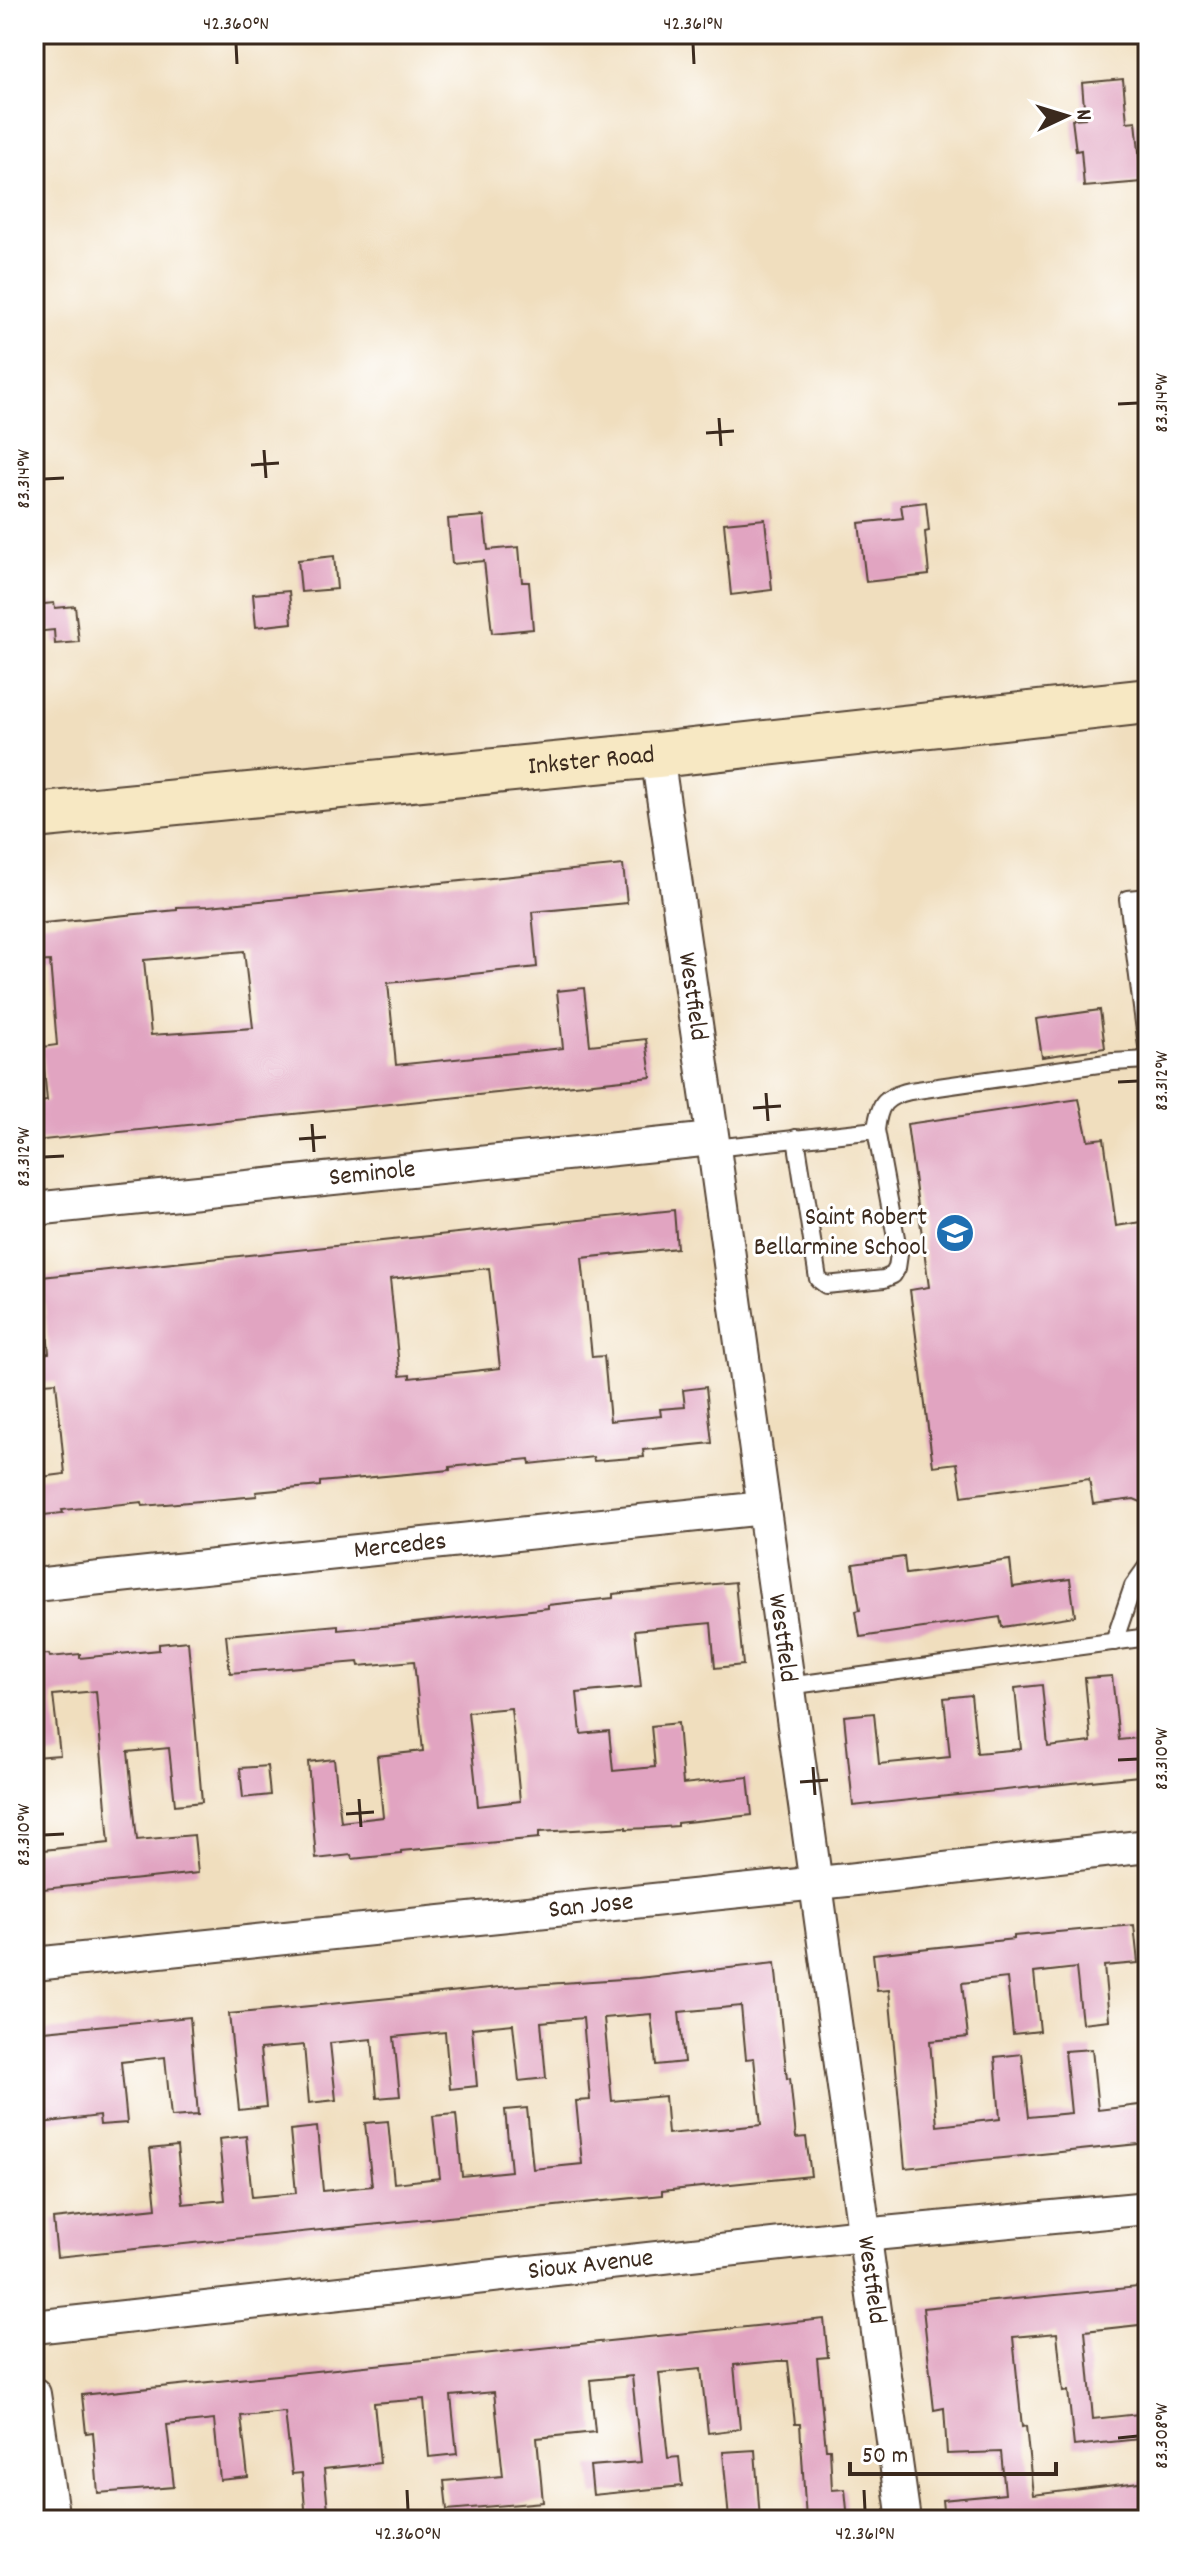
<svg xmlns="http://www.w3.org/2000/svg" width="1182" height="2554" font-family="Dekko,sans-serif">
  <rect width="100%" height="100%" fill="#fff"/>
  <filter id="ink" filterUnits="userSpaceOnUse"><feTurbulence type="fractalNoise" baseFrequency=".0125" numOctaves="2"/><feDisplacementMap in="SourceGraphic" scale="16" xChannelSelector="R" yChannelSelector="G"/><feConvolveMatrix kernelMatrix="1 2 1 2 8 2 1 2 1" color-interpolation-filters="sRGB"/></filter>
  <filter id="wash" filterUnits="userSpaceOnUse"><feTurbulence type="fractalNoise" baseFrequency=".006" numOctaves="4" result="noise"/><feDisplacementMap in="SourceGraphic" scale="32" xChannelSelector="R" yChannelSelector="G"/><feGaussianBlur stdDeviation="1.8" result="paint"/><feColorMatrix in="noise" values="0 0 0 0 0 0 0 0 0 0 0 0 0 0 0 0 0 1.4 0 .05"/><feComposite in="paint" operator="in"/></filter>
  <g filter="url(#wash)">
    <rect width="100%" height="100%" fill="#f0debe"/>
    <g id="blocks">
      <g fill="#e1a4c1" fill-rule="evenodd">
        <polygon points="1123,79 1127,122 1136,121 1142,182 1084,187 1081,150 1076,151 1072,119 1085,118 1082,83"/>
        <polygon points="926,502 929,531 925,532 929,575 866,582 859,523 903,518 901,505"/>
        <polygon points="484,516 488,550 519,547 522,582 529,582 533,629 492,633 484,561 452,564 448,519"/>
        <polygon points="765,519 772,590 731,595 724,523"/>
        <polygon points="334,556 337,589 301,592 298,560"/>
        <polygon points="289,591 292,623 256,627 253,594"/>
        <polygon points="54,603 55,608 75,606 79,642 55,644 54,630 34,632 34,605"/>
        <path d="M 623,865 L 627,903 L 532,912 L 537,967 L 388,983 L 396,1065 L 563,1048 L 557,991 L 584,988 L 590,1045 L 646,1039 L 651,1077 L 34,1141 L 34,1103 L 47,1101 L 42,1047 L 57,1045 L 50,961 L 34,962 L 34,924 L 177,910 L 177,907 L 209,906 ZM 244,951 L 253,1028 L 151,1035 L 144,960 Z"/>
        <polygon points="1100,1010 1105,1048 1042,1057 1036,1019"/>
        <polygon points="1079,1099 1088,1140 1104,1138 1116,1226 1148,1221 1148,1505 1134,1499 1093,1504 1089,1479 962,1496 957,1463 933,1466 910,1290 929,1287 907,1124"/>
        <path d="M 674,1210 L 677,1248 L 582,1258 L 592,1357 L 604,1356 L 610,1421 L 661,1416 L 660,1409 L 685,1407 L 683,1390 L 706,1387 L 712,1443 L 643,1450 L 644,1457 L 594,1461 L 593,1457 L 530,1464 L 529,1459 L 450,1467 L 450,1470 L 320,1482 L 320,1486 L 256,1492 L 257,1496 L 143,1506 L 142,1502 L 62,1510 L 63,1513 L 34,1516 L 34,1478 L 65,1474 L 56,1382 L 44,1383 L 42,1354 L 49,1353 L 42,1277 ZM 489,1268 L 500,1368 L 410,1378 L 410,1375 L 400,1376 L 390,1279 Z"/>
        <polygon points="904,1557 906,1574 1010,1560 1013,1587 1070,1579 1075,1616 1002,1627 1000,1617 860,1637 856,1611 860,1610 853,1564"/>
        <path d="M 735,1582 L 743,1665 L 715,1668 L 711,1623 L 635,1630 L 641,1687 L 577,1693 L 581,1734 L 609,1731 L 613,1771 L 655,1767 L 651,1726 L 678,1723 L 683,1784 L 748,1777 L 752,1815 L 677,1823 L 677,1826 L 650,1828 L 626,1829 L 626,1827 L 539,1832 L 539,1838 L 401,1851 L 401,1854 L 352,1859 L 351,1855 L 316,1859 L 308,1762 L 334,1759 L 341,1822 L 383,1817 L 377,1756 L 423,1751 L 414,1661 L 359,1666 L 358,1662 L 230,1673 L 226,1635 L 338,1625 L 338,1630 L 405,1624 L 548,1608 L 548,1605 L 613,1598 L 613,1594 ZM 511,1708 L 520,1801 L 478,1806 L 468,1712 Z"/>
        <polygon points="188,1641 202,1802 175,1805 169,1748 128,1752 137,1840 194,1835 198,1873 34,1890 34,1851 109,1843 96,1691 53,1695 60,1755 34,1757 34,1655 49,1654 50,1657 80,1654 80,1658 159,1650 159,1644"/>
        <polygon points="1112,1676 1119,1740 1148,1737 1148,1775 853,1806 844,1716 874,1713 879,1764 950,1757 944,1698 971,1695 977,1753 1021,1749 1015,1688 1042,1685 1048,1747 1091,1742 1085,1678"/>
        <polygon points="267,1766 270,1795 243,1798 240,1768"/>
        <polygon points="1134,1925 1138,1963 1104,1966 1109,2020 1082,2023 1076,1968 1034,1973 1040,2031 1013,2034 1007,1978 962,1983 968,2037 930,2041 937,2126 1000,2119 995,2057 1022,2054 1029,2117 1071,2113 1065,2051 1092,2049 1098,2110 1148,2104 1148,2143 905,2168 889,1990 877,1991 873,1954 1014,1939 1014,1936"/>
        <path d="M 775,1963 L 787,2079 L 790,2078 L 796,2138 L 806,2137 L 811,2176 L 662,2191 L 662,2195 L 57,2257 L 53,2219 L 156,2208 L 150,2149 L 177,2146 L 183,2204 L 225,2200 L 219,2139 L 246,2136 L 252,2197 L 296,2193 L 290,2130 L 317,2127 L 323,2191 L 372,2186 L 365,2123 L 388,2121 L 394,2183 L 440,2178 L 433,2116 L 456,2114 L 462,2176 L 511,2171 L 505,2110 L 527,2108 L 533,2169 L 582,2164 L 576,2101 L 590,2100 L 583,2018 L 541,2022 L 546,2078 L 519,2081 L 513,2024 L 472,2028 L 477,2086 L 450,2089 L 445,2032 L 394,2037 L 400,2096 L 377,2098 L 372,2039 L 330,2043 L 336,2100 L 309,2103 L 304,2045 L 260,2049 L 266,2107 L 239,2110 L 229,2014 L 500,1987 L 638,1978 ZM 741,2006 L 746,2059 L 754,2058 L 761,2125 L 668,2134 L 665,2096 L 612,2101 L 604,2018 L 651,2014 L 656,2065 L 684,2062 L 679,2012 Z"/>
        <polygon points="190,2017 198,2115 171,2117 165,2057 121,2062 127,2123 100,2125 99,2116 42,2123 34,2070 34,2032"/>
        <polygon points="1148,2286 1148,2324 1085,2331 1093,2419 1148,2413 1148,2438 1074,2446 1068,2391 1063,2392 1057,2333 1013,2337 1022,2427 1026,2426 1033,2495 1148,2481 1148,2514 1132,2516 1132,2520 944,2520 942,2500 1005,2494 1001,2452 947,2454 944,2408 934,2410 923,2308"/>
        <polygon points="824,2319 828,2357 817,2358 826,2449 830,2449 832,2490 845,2489 848,2520 806,2520 800,2424 795,2424 788,2361 778,2361 734,2365 740,2429 708,2433 701,2369 659,2373 668,2458 679,2457 682,2486 593,2495 590,2466 641,2462 632,2376 590,2380 595,2432 537,2438 543,2502 447,2510 444,2481 503,2476 494,2392 451,2396 457,2454 429,2457 424,2399 374,2403 380,2463 324,2469 329,2520 306,2520 302,2473 292,2474 285,2412 241,2416 248,2477 220,2480 214,2420 167,2425 174,2487 98,2493 93,2432 86,2433 82,2395"/>
        <polygon points="755,2450 760,2520 729,2520 723,2452"/>
      </g>
    </g>
  </g>
  <g filter="url(#ink)">
    <use href="#blocks" fill-opacity="0" stroke="#564536" stroke-width="2"/>
    <g fill="none" stroke-linecap="round" stroke-linejoin="round">
      <g stroke="#564536" stroke-width="20">
        <g id="lane">
          <polyline points="1148,897 1128,899 1148,1054"/>
          <polyline points="796,1138 818,1279 826,1285 884,1279 893,1275 897,1268 899,1254 876,1130"/>
          <path d="M 714,1148 L 876,1130 C 879,1104 884,1097 910,1091 L 1113,1062 L 1148,1060"/>
          <polyline points="1114,1642 1133,1586 1148,1565"/>
          <polyline points="788,1686 1148,1637"/>
        </g>
      </g>
      <g stroke="#564536" stroke-width="36">
        <g id="street">
          <path id="s1" d="M 657,755 L 714,1148 L 904,2520"/>
          <path id="s2" d="M 34,1209 L 712,1139"/>
          <path id="s3" d="M 34,1585 L 764,1508"/>
          <path id="s4" d="M 34,1964 L 847,1880 L 1148,1846"/>
          <path id="s5" d="M 34,2327 L 863,2235 L 1148,2208"/>
          <polyline points="34,2394 53,2520"/>
        </g>
      </g>
      <g stroke="#564536" stroke-width="48">
        <g id="secondary">
          <path id="s6" d="M 34,816 L 657,755 L 1148,701"/>
        </g>
      </g>
      <use href="#lane" stroke="#fff" stroke-width="16"/>
      <use href="#street" stroke="#fff" stroke-width="32"/>
      <use href="#secondary" stroke="#f7e8c3" stroke-width="44"/>
    </g>
  </g>
  <path fill="none" stroke="#3b2a1e" stroke-width="3" d="M 236,44 L 237,64M 693,44 L 694,64M 1118,404 L 1138,403M 719,418 L 721,446M 706,433 L 734,431M 264,450 L 266,478M 251,465 L 279,463M 44,479 L 64,478M 1118,1082 L 1138,1081M 766,1093 L 768,1121M 753,1108 L 781,1106M 312,1124 L 314,1152M 299,1139 L 326,1137M 44,1157 L 64,1156M 1118,1760 L 1138,1759M 813,1767 L 815,1795M 800,1782 L 828,1780M 359,1799 L 361,1827M 346,1814 L 374,1812M 44,1835 L 64,1834M 1118,2438 L 1138,2436M 407,2490 L 408,2510M 864,2490 L 865,2510"/>
  <defs>
    <g id="school-disc" transform="scale(2)"><circle r="9.5" fill="#1f6fb2" stroke="#fff"/><path d="M0-5L7-2L0 1L-7-2ZM-4 1L0 2.5L4 1V4Q0 6-4 4Z" fill="#fff"/></g>
  </defs>
  <g fill-rule="evenodd">
    <use href="#school-disc" x="955" y="1233"/>
  </g>
  <g text-anchor="middle" dominant-baseline="central" stroke-width="6" stroke-linejoin="round" paint-order="stroke">
    <g font-size="26" fill="#3b2a1e" stroke="#fff">
      <text stroke="none"><textPath href="#s6" startOffset="560">Inkster Road</textPath></text>
      <text stroke="none"><textPath href="#s1" startOffset="244">Westfield</textPath></text>
      <text stroke="none"><textPath href="#s2" startOffset="340">Seminole</textPath></text>
      <text stroke="none"><textPath href="#s3" startOffset="368">Mercedes</textPath></text>
      <text stroke="none"><textPath href="#s1" startOffset="892">Westfield</textPath></text>
      <text stroke="none"><textPath href="#s4" startOffset="560">San Jose</textPath></text>
      <text stroke="none"><textPath href="#s5" startOffset="560">Sioux Avenue</textPath></text>
      <text stroke="none"><textPath href="#s1" startOffset="1540">Westfield</textPath></text>
    </g>
    <g font-size="26" fill="#3b2a1e" stroke="#fff" text-anchor="end">
      <text x="927" y="1218">Saint Robert<tspan x="927" dy="30">Bellarmine School</tspan></text>
    </g>
  </g>
  <rect width="1182" height="2554" fill="none" stroke="#fff" stroke-width="88"/>
  <g transform="translate(1066 116) rotate(86)" stroke="#ffffff" stroke-width="6" paint-order="stroke">
  <path d="M0-6L14 30L0 20L-14 30Z" fill="#3b2a1e"/>
  <text y="-12" font-size="22" font-weight="bold" text-anchor="middle" fill="#3b2a1e">N</text>
  </g>
  <path d="M850 2462v12h206v-12" fill="none" stroke="#3b2a1e" stroke-width="4"/>
  <text x="862" y="2462" font-size="24" fill="#3b2a1e" stroke="#ffffff" stroke-width="6" paint-order="stroke">50 m</text>
  <rect x="44" y="44" width="1094" height="2466" fill="none" stroke="#3b2a1e" stroke-width="3"/>
  <g font-size="20" text-anchor="middle" fill="#3b2a1e">
    <text x="236" y="29">42.360°N</text>
    <text x="693" y="29">42.361°N</text>
    <text transform="translate(1160 403) rotate(-90)" y="7">83.314°W</text>
    <text transform="translate(22 479) rotate(-90)" y="7">83.314°W</text>
    <text transform="translate(1160 1081) rotate(-90)" y="7">83.312°W</text>
    <text transform="translate(22 1157) rotate(-90)" y="7">83.312°W</text>
    <text transform="translate(1160 1759) rotate(-90)" y="7">83.310°W</text>
    <text transform="translate(22 1835) rotate(-90)" y="7">83.310°W</text>
    <text transform="translate(1160 2436) rotate(-90)" y="7">83.308°W</text>
    <text x="408" y="2539">42.360°N</text>
    <text x="865" y="2539">42.361°N</text>
  </g>
</svg>
